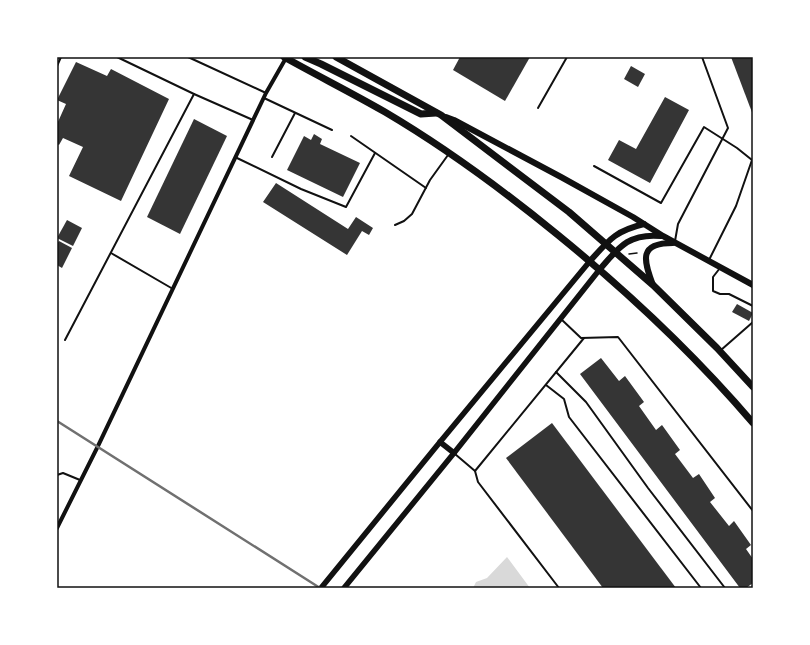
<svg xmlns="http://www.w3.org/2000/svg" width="810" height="645" font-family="Manrope,sans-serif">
  <rect width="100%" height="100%" fill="#fff"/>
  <polygon fill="#d9d9d9" points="507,557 530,588 473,588 476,582 487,578"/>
  <g fill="#353535">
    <polygon points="460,57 530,57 505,101 453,70"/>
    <polygon points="731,57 753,57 753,115"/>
    <polygon points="76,62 107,76 111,69 169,99 121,201 69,176 83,147 63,138 59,145 57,144 57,124 66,104 57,100"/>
    <polygon points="631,66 645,74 638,87 624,79"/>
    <polygon points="665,97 689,110 650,183 608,160 619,140 636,149"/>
    <polygon points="194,119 227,136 180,234 147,217"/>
    <polygon points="314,134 322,139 320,144 360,163 343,197 287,170 304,136 311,140"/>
    <polygon points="276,183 348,229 356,217 373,228 369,235 362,231 347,255 263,202"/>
    <polygon points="67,220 82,228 73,246 57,238"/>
    <polygon points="59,241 72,248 62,268 57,265 57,244"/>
    <polygon points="737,304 753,313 749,321 732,312"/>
    <polygon points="601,358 619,381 625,376 644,402 639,406 656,430 662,425 680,450 675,454 693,478 699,474 715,498 710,502 729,526 734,521 751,545 746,549 753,559 753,583 746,588 740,588 580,374"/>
    <polygon points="552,423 676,588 603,588 506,458"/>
  </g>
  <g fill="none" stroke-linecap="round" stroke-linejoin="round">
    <polyline stroke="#111" stroke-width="1.5" points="629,254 637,253"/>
    <g stroke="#111" stroke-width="2">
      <polyline points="117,57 194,94 253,120"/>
      <polyline points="188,57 266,93"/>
      <polyline points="57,66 61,57"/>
      <polyline points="264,98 332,130"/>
      <polyline points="538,108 567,57"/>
      <polyline points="351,136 426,188"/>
      <polyline points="272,157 295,113"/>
      <polyline points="237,158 301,189 346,207 375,153"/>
      <polyline points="594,166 661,203 704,127 737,148 752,160 736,206 709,260"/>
      <polyline points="395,225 404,221 412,214 430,180 448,155"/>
      <polyline points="675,241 678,224 728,128 702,57"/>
      <polyline points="111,253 173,289"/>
      <polyline points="720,268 713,277 713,291 720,294 729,294 753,306"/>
      <polyline points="561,319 581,338 618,337 753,511"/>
      <polyline points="65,340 194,94"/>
      <polyline points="721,350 753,322"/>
      <polyline points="556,372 586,402 648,488 725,588"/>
      <polyline points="546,385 564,399 569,417 701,588"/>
      <polyline points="455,454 475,471 584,338"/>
      <polyline points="475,471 478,482 559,588"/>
      <polyline points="57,475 63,473 80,480"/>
    </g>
    <polyline stroke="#111" stroke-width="4" points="57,528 98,446 266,93 286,58"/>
    <g stroke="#111" stroke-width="5.5">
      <polyline points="440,442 454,453"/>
      <polyline points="321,588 440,442 590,261"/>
      <polyline points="344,588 454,453 600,269"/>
    </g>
    <g stroke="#111" stroke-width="6">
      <polyline points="446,117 454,120 561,177 633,217 663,236 753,285"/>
      <path d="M 590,261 C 609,240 615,231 644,224"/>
      <path d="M 600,269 C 619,247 629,233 661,236"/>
      <path d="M 653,285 C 643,259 639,243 673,243"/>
    </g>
    <g stroke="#111" stroke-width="7">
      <path d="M 284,57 C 318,76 352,93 385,112 C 446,148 503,190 558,235 C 628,292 694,354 753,423"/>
      <polyline points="305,57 321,64 421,114 436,113"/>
      <polyline points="336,57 441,115 569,212 653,285 717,348 753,387"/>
    </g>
    <polyline stroke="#707070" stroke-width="2.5" points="57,421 320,588"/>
  </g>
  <rect width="810" height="645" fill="none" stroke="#ffffff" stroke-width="116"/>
  <rect x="58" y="58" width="694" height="529" fill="none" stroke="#111" stroke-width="1.5"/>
</svg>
